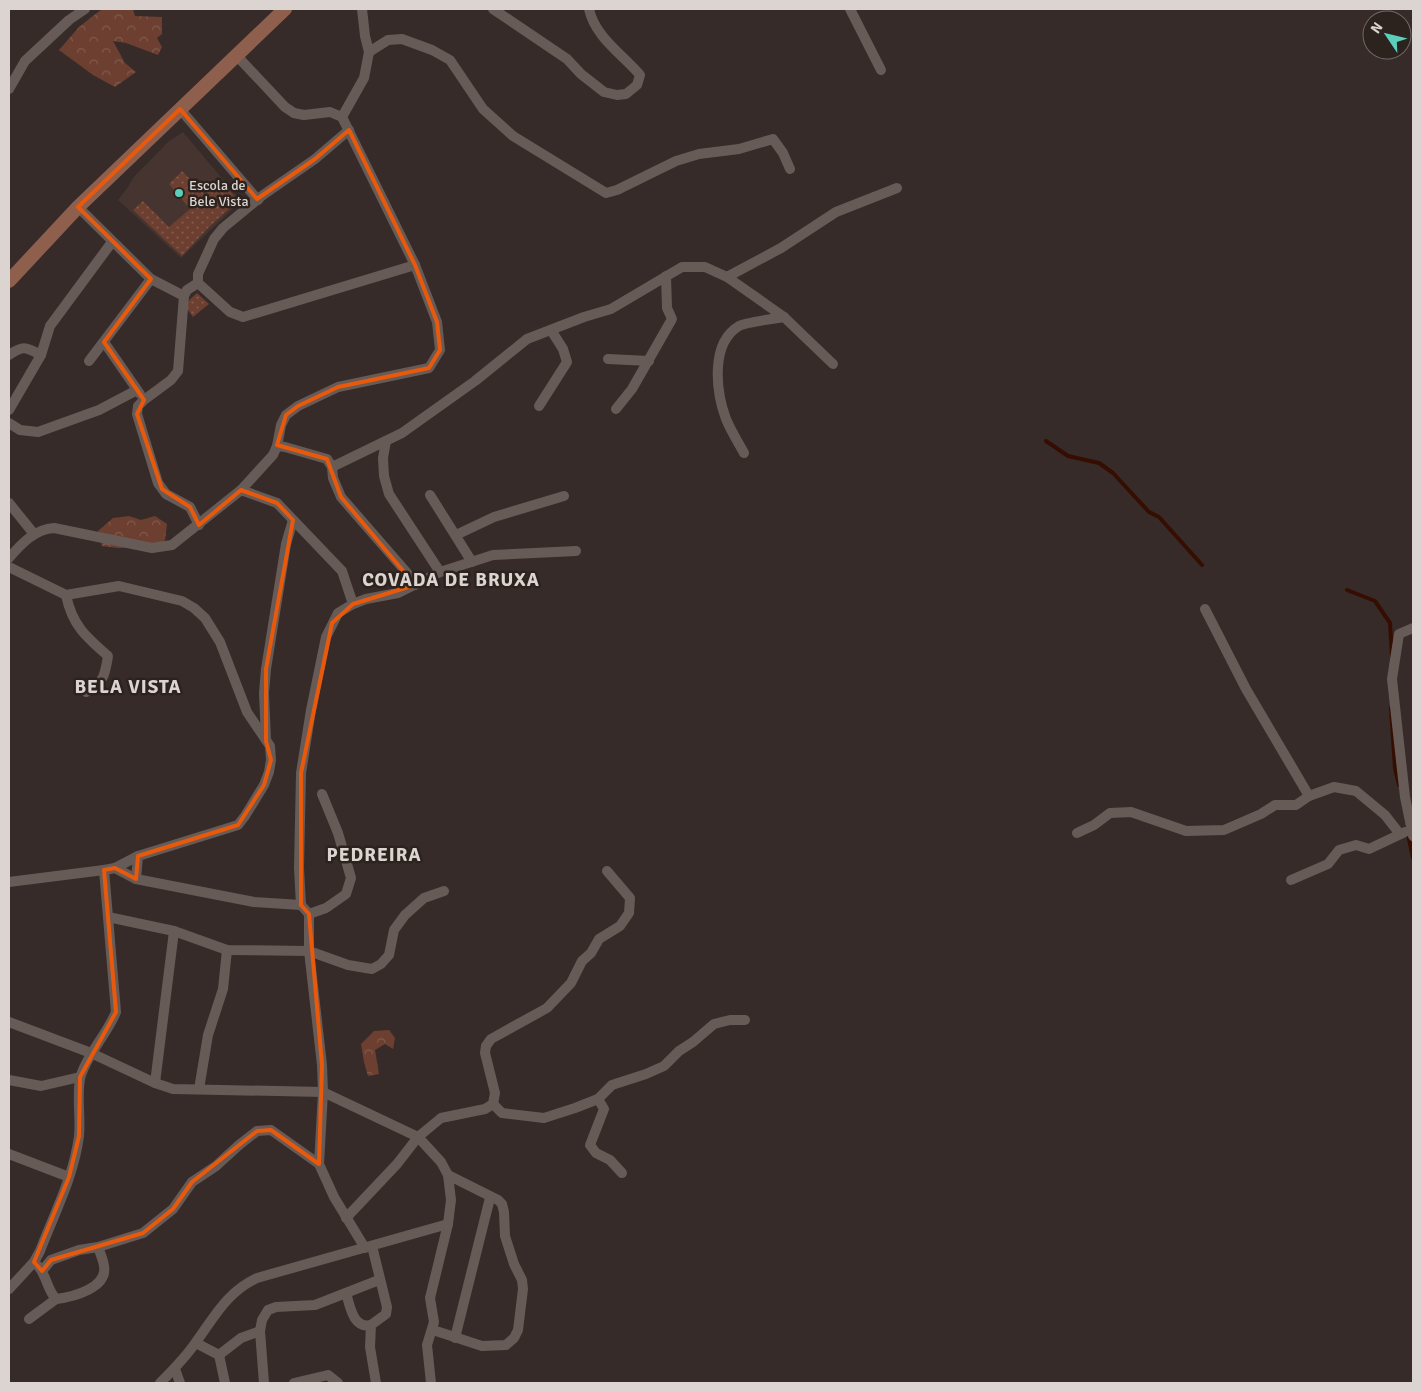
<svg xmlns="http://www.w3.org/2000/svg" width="1422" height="1392" font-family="Signika,sans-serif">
  <defs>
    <pattern id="forest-crowns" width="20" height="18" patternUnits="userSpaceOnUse" patternTransform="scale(1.25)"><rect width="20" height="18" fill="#6d3f30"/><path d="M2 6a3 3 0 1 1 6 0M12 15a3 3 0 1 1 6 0" fill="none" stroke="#815a4d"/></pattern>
    <pattern id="park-dots" width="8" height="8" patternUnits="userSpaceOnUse" patternTransform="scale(1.25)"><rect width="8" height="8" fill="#6d3f30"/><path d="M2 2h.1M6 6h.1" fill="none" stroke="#815a4d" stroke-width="1.8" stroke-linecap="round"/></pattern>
  </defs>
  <rect width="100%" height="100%" fill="#362b28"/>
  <polygon fill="#45342f" points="183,132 241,201 181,258 118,200 128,187 133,178 168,142"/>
  <g fill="url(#forest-crowns)">
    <polygon points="102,9 133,9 135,16 162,17 162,34 157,38 162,47 158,55 126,43 113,41 125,63 136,72 115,87 93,75 59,50 79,27"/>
    <polygon points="129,516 141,520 155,516 167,524 165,540 161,546 118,548 102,546 98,531 113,518"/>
    <polygon points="389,1030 395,1038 393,1049 385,1044 375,1050 379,1074 368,1076 364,1062 361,1044 374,1031"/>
  </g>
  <g fill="url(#park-dots)">
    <polygon points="182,171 204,194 220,179 238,201 209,227 182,256 133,210 143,201 169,227 190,209 169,184"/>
    <polygon points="197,293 209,304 193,317 188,310 187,302"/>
  </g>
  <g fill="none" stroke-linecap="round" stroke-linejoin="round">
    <g stroke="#360d01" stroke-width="4">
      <polyline points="1046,441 1068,456 1099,463 1113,473 1149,512 1159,517 1202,565"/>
      <polyline points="1347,590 1375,601 1390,623 1392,656"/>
      <polyline points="1391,708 1395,768 1399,785"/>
      <polyline points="1408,834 1413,858"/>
    </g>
    <g stroke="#675b57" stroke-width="10">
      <path d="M 493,9 L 567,59 L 581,74 L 604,92 L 617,95 L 626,94 L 637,85 L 640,75 C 622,54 595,37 589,9"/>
      <polyline points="850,9 881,70"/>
      <polyline points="369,52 388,40 402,39 432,50 450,60 483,109 513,136 606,193 617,190 676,161 699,154 739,149 773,139 783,153 790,169"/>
      <polyline points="9,89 25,61 69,20 85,9"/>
      <polyline points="180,109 258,200"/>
      <polyline points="342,117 364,78 369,52 365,36 362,9"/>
      <polyline points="349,130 315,159 263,195 223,228 214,239 198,274 198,283 230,312 243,317 415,265"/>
      <polyline points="78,207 151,279 184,296"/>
      <polyline points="727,277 781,248 836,212 897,188"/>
      <polyline points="198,283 187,290 184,296 178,371 171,380 144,400 138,406 137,414 158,483 166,494 190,507 199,525"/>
      <polyline points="104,342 140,394"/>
      <path d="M 9,355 C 23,345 26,347 41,355"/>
      <polyline points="608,359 649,361"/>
      <polyline points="89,361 151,279"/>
      <polyline points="539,406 567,362 563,349 551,330"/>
      <polyline points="616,409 632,389 672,319 667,308 666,276"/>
      <polyline points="9,410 41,355 50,326 112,242"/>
      <polyline points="9,423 20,430 38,432 99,410 137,390"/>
      <polyline points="386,441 383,458 384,476 389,494 440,572"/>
      <polyline points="277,446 285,447 327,459 332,467 333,478 341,497 407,573 415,585"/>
      <path d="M 744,453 C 738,442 731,431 726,419 C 716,392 710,343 739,326 C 746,322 774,319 784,317"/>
      <polyline points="332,467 402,433 475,381 527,339 584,317 611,309 682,267 705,267 727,277 784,317 833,364"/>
      <polyline points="241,490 277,503 342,571 353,604"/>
      <polyline points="430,495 472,562"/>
      <polyline points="9,503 34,534"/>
      <polyline points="456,535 494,517 564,496"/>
      <path d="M 9,558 C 21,544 35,529 54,528 L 152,548 L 172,545 L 241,490 L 273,455 L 277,446 L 281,425 L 286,415 L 298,406 L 338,387 L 429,368 L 440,350 L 437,322 L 415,265 L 342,117 L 330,112 L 304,115 L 294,113 L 285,107 L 237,56"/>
      <polyline points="9,567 66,595 119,586 182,601 194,608 205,618 220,642 247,712 270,746 271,760 269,772 264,785 245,816 238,825 138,856 136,879 254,902 301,905 309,914 309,951 322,1065 323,1092 319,1164 334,1197 365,1248"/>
      <path d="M 66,595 C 72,625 86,637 108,656 C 105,675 104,683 86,692"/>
      <polyline points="1205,609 1246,689 1309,796"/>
      <polyline points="1413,628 1399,634 1392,679 1405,797 1413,836"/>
      <polyline points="266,740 264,693 266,669 286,544 293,520"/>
      <polyline points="1077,833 1094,825 1110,813 1131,812 1186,831 1224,830 1261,814 1275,805 1296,805 1309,796 1334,787 1356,791 1385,815 1399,833"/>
      <polyline points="115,868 138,856"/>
      <polyline points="1291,880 1328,864 1339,850 1356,845 1369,849 1405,832"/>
      <polyline points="9,882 104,870"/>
      <polyline points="301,905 299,868 301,773 311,710 326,637 338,613 353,604 366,599 398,593 440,572 493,555 576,551"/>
      <polyline points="309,914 326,908 346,894 351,878 338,833 322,794"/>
      <polyline points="108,917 174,931 227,950 309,951 348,965 372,969 381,964 389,955 394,930 405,915 424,898 444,891"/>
      <polyline points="9,1022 91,1053 155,1083 173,1089 323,1092 418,1137 430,1150 441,1162 448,1175 451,1200 448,1224 430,1298 434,1322 427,1345 431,1383"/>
      <polyline points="9,1080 41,1086 80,1077"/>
      <polyline points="155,1083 174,931"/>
      <polyline points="199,1089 208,1035 223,989 227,950"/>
      <polyline points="598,1099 604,1109 590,1145 596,1153 610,1160 622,1173"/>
      <polyline points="493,1104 502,1113 544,1118 575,1108 598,1099 612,1085 646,1074 664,1066 679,1051 693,1042 714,1024 730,1020 745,1020"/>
      <polyline points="9,1154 69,1177"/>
      <polyline points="346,1218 397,1164 418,1137 441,1118 485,1109 493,1104 495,1093 485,1053 486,1046 491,1039 547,1008 571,983 582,961 591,953 599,939 620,926 629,913 630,898 607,871"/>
      <polyline points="372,1246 387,1307 386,1314 371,1325 370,1347 376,1383"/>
      <path d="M 38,1266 C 47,1276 47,1290 56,1299 C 73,1297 108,1288 104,1266 C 103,1259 100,1253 98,1247"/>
      <polyline points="42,1271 51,1260 79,1250 98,1247 143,1233 173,1209 192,1182 216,1166 239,1145 257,1131 271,1130 319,1164"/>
      <path d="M 9,1289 L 34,1262 L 40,1251 C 54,1214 74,1176 79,1136 C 81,1119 76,1089 81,1075 C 89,1052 107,1034 116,1012 L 104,870 L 115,868 L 136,879"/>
      <path d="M 346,1293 C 350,1306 353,1329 371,1325"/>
      <polyline points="29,1319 56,1299"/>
      <polyline points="433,1330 482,1346 506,1345 514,1338 518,1330 523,1289 522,1280 514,1264 505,1236 504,1212 502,1204 498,1200 448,1175"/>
      <polyline points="455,1338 490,1198"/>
      <polyline points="196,1343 219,1355 225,1383"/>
      <polyline points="219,1355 241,1338 260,1331"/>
      <polyline points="175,1369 180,1383"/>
      <path d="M 160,1383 C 173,1370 186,1357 196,1342 C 215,1316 227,1292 257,1278 L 448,1224"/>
      <polyline points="264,1383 260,1331 262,1320 268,1310 276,1307 315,1305 379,1280"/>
      <polyline points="294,1383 328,1375 338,1383"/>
    </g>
    <polyline stroke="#8f5f4e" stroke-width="14" points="9,281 78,207 285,9"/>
  </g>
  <path fill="none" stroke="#e8590c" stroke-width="4" stroke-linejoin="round" d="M 180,109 L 257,199 L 315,159 L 349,130 L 415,265 L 437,322 L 440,350 L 429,368 L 338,387 L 298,406 L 286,415 L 277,445 L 327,459 L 341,497 L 415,585 L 353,604 L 332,623 L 301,773 L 301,905 L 309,914 L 322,1065 L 319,1164 L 271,1130 L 257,1131 L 192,1182 L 173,1209 L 143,1233 L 51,1260 L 42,1271 L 34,1262 L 69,1177 L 79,1136 L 80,1077 L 116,1012 L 104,870 L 115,868 L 136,879 L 138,856 L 238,825 L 264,785 L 271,760 L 266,741 L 266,669 L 293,520 L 277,503 L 241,490 L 199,525 L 190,507 L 162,489 L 137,414 L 144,400 L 104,342 L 151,279 L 78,207 Z"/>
  <circle fill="#5bcebc" stroke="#2c221e" stroke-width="2" cx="179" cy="193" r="5"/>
  <g text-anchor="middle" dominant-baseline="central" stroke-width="5" stroke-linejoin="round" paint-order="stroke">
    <g font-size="14" fill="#dbd4d1" stroke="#2c221e" text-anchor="start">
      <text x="189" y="185">Escola de<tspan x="189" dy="16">Bele Vista</tspan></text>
    </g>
    <g font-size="19" font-weight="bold" letter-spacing="1" fill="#dbd4d1" stroke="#2c221e">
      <text x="451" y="580">COVADA DE BRUXA</text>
      <text x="128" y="687">BELA VISTA</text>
      <text x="374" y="855">PEDREIRA</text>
    </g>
  </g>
  <rect width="1422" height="1392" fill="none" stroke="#dbd4d1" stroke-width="20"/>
  <g transform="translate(1387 35) rotate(305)"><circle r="24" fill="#2c221e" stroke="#726966"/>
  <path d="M0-4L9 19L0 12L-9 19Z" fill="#5bcebc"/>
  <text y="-8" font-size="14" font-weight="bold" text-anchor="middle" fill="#dbd4d1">N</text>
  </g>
</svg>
